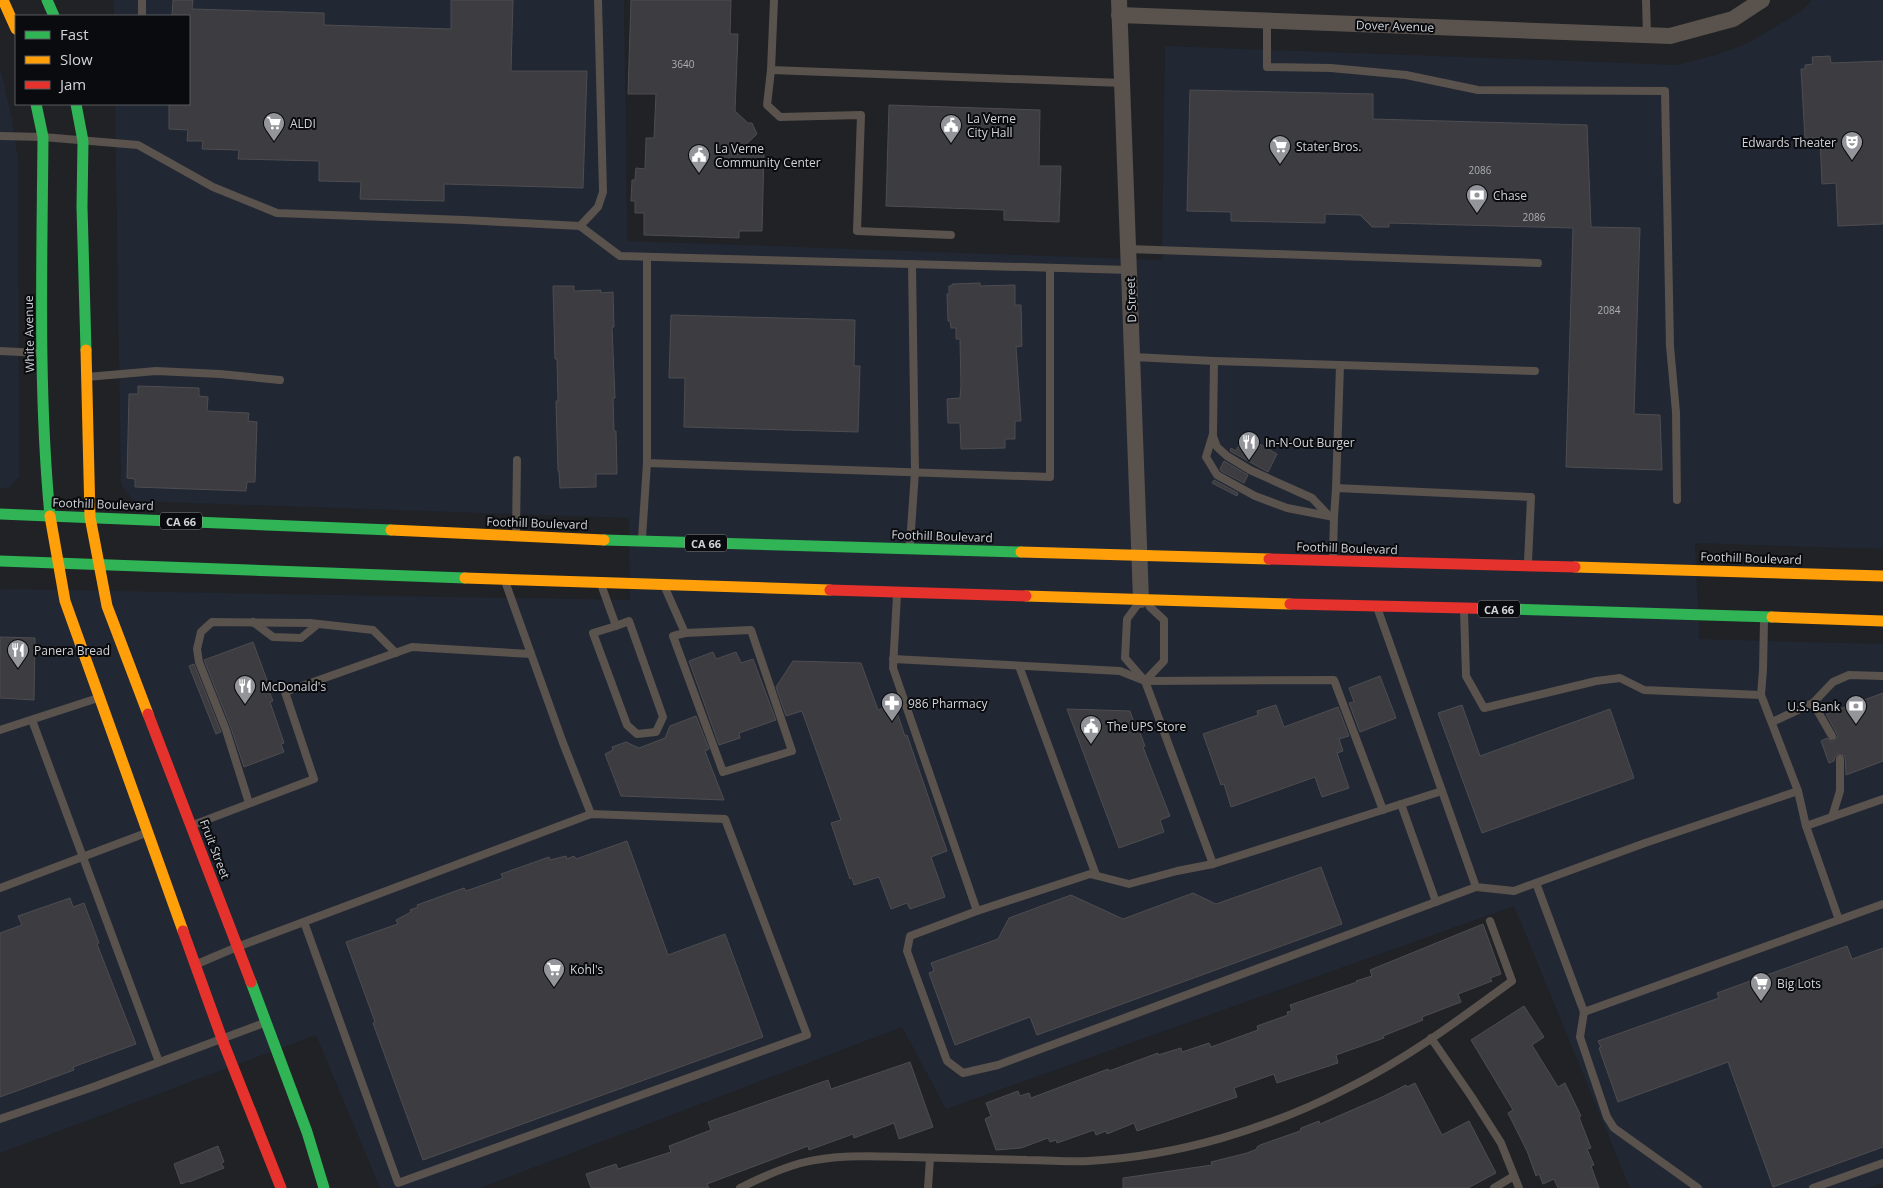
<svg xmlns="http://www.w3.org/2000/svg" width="1883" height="1188" font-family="'Open Sans',sans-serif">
  <rect width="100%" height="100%" fill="#202226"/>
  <g fill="#212733">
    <polygon points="114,0 624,0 627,241 1162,260 1165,46 1678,65 1719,54 1748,43 1800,12 1812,0 1883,0 1883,549 1695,543 1699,639 1883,644 1883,1183 1868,1188 1630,1188 1514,906 946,1109 902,1027 480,1188 380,1188 316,1035 0,1153 0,589 630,600 629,518 134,501 121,485 115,104 189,104 189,16 114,16"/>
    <polygon points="0,67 12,119 18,160 19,477 8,488 0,488"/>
  </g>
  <g fill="#3d3d41" stroke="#4d4d51">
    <polygon points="173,0 193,0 192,9 324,13 324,25 451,29 451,0 513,0 511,71 587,71 583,188 444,184 444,201 360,199 361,182 319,181 319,161 238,159 239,150 202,149 203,141 187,141 188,130 169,129 169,104 189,104 189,16 172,16"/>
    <polygon points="631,0 731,0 730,34 738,34 735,111 748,123 752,123 757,134 738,152 764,153 762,231 739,231 739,238 644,235 644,213 635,213 635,201 631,201 632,180 635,180 636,168 645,169 646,138 654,138 656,94 628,94"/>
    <polygon points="1830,56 1831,63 1883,61 1883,224 1838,226 1836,183 1822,184 1820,138 1805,138 1801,69 1805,69 1805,65 1813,64 1812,57"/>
    <polygon points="1190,90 1373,94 1373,119 1587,125 1591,227 1640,228 1634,414 1660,415 1662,470 1566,467 1573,228 1389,223 1389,227 1372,227 1360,215 1325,214 1325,223 1231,221 1231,212 1187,211"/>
    <polygon points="889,105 1040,110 1039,166 1061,166 1059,222 1004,220 1004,210 886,206"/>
    <polygon points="980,283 980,286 1015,285 1015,305 1021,305 1022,346 1016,347 1021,421 1015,421 1015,439 1005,439 1005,448 961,449 960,423 948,423 947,399 960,398 961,386 960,339 956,339 956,328 951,328 950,321 948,321 947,294 949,294 949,286 952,286 952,284"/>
    <polygon points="553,286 574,286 574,291 601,290 601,293 613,292 614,327 612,327 615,398 613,398 614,431 616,431 617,474 596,474 596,487 560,488 559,471 558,471 556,401 558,401 557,359 555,359"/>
    <polygon points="671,315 855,320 854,366 860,366 858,432 684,427 685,378 669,378"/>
    <polygon points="138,386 199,388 199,396 208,397 207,411 249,413 248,421 257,422 255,482 247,482 246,491 135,487 135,479 127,478 129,394 138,394"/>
    <polygon points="1244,435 1277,454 1268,472 1230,451 1231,448 1236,451"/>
    <polygon points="1224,461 1248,475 1244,483 1221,471 1220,469"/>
    <polygon points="1214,480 1238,493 1237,496 1212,483"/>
    <polygon points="0,637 35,638 34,700 0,698"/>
    <polygon points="253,642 268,683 266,683 273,701 270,702 284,743 281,744 284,752 244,767 231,728 204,660"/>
    <polygon points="713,652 716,659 736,652 741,663 753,659 776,720 739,733 740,738 719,745 689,661"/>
    <polygon points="793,661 861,663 878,710 894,704 905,736 907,735 947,851 931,857 945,897 910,909 907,903 891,909 879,877 854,885 852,878 850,879 831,823 841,820 802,711 786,716 776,687"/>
    <polygon points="194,664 221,732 216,734 189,666"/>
    <polygon points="1380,676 1396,718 1360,732 1349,703 1354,702 1349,688"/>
    <polygon points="1883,693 1883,761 1846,775 1845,756 1838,754 1835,757 1834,761 1829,763 1821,741 1827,738 1832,742 1838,736 1826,714"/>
    <polygon points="1276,705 1284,727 1338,707 1349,736 1339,739 1343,751 1337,753 1349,788 1322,797 1315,777 1231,807 1224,784 1221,785 1203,734 1258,715 1257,711"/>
    <polygon points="1462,705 1480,756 1610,709 1634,778 1482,833 1438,713"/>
    <polygon points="1067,709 1130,711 1137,731 1139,730 1145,746 1143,747 1170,816 1160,820 1164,832 1119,848"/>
    <polygon points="696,716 709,749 705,751 724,800 621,796 605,754 613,750 612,747 626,742 639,748 665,738 670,726"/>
    <polygon points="627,841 668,955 725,934 763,1037 423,1160 373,1023 375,1022 346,942 398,924 396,920 411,912 410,910 418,907 417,905 464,888 466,891 503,878 501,874 549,857 550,860 566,856 567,859 574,856 576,859"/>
    <polygon points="1321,867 1342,924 1037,1035 1030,1017 955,1045 929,973 934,971 931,963 998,939 1009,918 1071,895 1123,919 1193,893 1216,904"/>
    <polygon points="70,898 73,907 84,903 99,943 97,944 136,1044 73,1067 74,1070 0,1097 0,933 22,925 18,916"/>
    <polygon points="1483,924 1501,974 1490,978 1492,981 1458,994 1461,1002 1422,1017 1423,1020 1383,1036 1384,1038 1336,1055 1338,1063 1277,1083 1274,1074 1234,1088 1237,1097 1137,1131 1134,1123 1107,1134 1106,1131 1096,1135 1094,1130 1057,1143 1056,1140 1050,1142 1048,1138 1021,1148 996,1150 985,1119 991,1116 986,1103 1018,1091 1020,1096 1029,1093 1031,1098 1108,1069 1109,1071 1158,1053 1158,1055 1181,1048 1182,1052 1209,1043 1211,1047 1258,1030 1257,1026 1288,1015 1287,1012 1292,1011 1290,1005 1357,982 1356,981 1372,976 1370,970"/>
    <polygon points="1847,946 1852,959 1883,948 1883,1147 1773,1187 1728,1062 1618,1102 1599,1048 1601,1047 1598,1041 1719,998 1717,993"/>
    <polygon points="1524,1006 1544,1037 1532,1045 1558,1087 1565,1083 1581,1116 1579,1117 1591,1148 1587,1149 1594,1165 1591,1166 1599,1188 1558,1188 1554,1179 1543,1184 1539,1174 1536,1176 1527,1151 1508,1113 1513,1110 1471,1040"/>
    <polygon points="910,1062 933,1127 899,1139 894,1123 854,1138 853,1134 809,1150 808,1146 707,1184 709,1188 591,1188 586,1174 616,1164 618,1169 671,1152 669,1146 711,1130 708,1122 828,1080 831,1089"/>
    <polygon points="1415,1083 1442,1135 1469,1121 1496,1173 1468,1188 1123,1188 1123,1178 1212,1165 1211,1162 1247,1153 1257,1149 1257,1147 1260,1145 1300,1131 1301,1128 1319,1121 1320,1124 1380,1098 1406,1085 1407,1087"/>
    <polygon points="218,1146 224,1162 221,1163 224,1168 189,1182 189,1181 181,1184 174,1164"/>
  </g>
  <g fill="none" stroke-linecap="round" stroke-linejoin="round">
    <g stroke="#59524d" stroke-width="8">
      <polyline points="774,0 771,70 1122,83"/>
      <polyline points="1646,0 1647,35"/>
      <polyline points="142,16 142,0"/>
      <polyline points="1267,21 1267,67 1331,68 1406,75 1478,90 1665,91 1670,346 1676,412 1677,500"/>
      <polyline points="771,70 767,105 780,117 861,115 857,231 951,235"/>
      <polyline points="0,136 43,137 138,145 213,187 277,213 464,220 580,226 620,256 1130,270"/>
      <polyline points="580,226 598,207 603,192 598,0"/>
      <polyline points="1128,249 1538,263"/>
      <polyline points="647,258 647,463 1050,477 1050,268"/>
      <polyline points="0,351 40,353"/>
      <polyline points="1133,357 1214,361 1340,365 1336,488"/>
      <polyline points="1214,361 1213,434 1206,457 1217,475 1255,496 1287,508 1334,517"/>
      <polyline points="1340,365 1535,371"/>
      <polyline points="87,377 156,371 220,374 280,380"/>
      <polyline points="1213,436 1217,447 1227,456 1250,470 1312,498 1329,516"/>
      <polyline points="516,532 517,460"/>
      <polyline points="642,538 647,463"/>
      <polyline points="910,544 915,472 912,264"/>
      <polyline points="1333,556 1334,517 1336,488 1531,497 1528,562"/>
      <polyline points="506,584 563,743 591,814"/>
      <polyline points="602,587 616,626 593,633 627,725 637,734 656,732 663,717 629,621 616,626"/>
      <polyline points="666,590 685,633"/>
      <polyline points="897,595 893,668 977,911"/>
      <polyline points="1138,604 1127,619 1125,658 1145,681 1213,864"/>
      <polyline points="1378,610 1476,887 1514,891 1645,843 1798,791"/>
      <polyline points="1464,610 1466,676 1484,708 1596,681 1620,678 1644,690 1761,695"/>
      <polyline points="1764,621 1763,670 1761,695 1798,791 1806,826 1839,920"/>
      <polyline points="253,622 273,637 301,638 318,624"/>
      <polygon points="751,630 792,751 723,772 673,636 685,633"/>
      <polyline points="893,659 1120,671 1145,681 1334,680 1383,810"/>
      <polyline points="1019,666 1096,875"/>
      <polyline points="1145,681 1164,661 1164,620 1150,607"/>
      <polyline points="1813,703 1832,736"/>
      <polyline points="32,720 159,1062"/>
      <polyline points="1772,722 1813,703 1833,682 1849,675 1883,676"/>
      <polyline points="0,730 98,698"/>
      <polyline points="1442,791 1213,864 1177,871 1129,884 1090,874 977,911 910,936 907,951 947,1061 963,1073 998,1065 1476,887"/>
      <polyline points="249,803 226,730 199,662 197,649 201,632 212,622 310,623 373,630 396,653"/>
      <polyline points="1401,804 1436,902"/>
      <polyline points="1832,817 1840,791 1840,759"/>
      <polyline points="193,825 314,779 285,692 412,647 531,654"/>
      <polyline points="1806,826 1883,799"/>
      <polyline points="1536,883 1584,1012 1580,1037 1607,1117 1614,1128 1698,1188"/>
      <polyline points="0,888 146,833"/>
      <polyline points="197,964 237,947 591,814 725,819 807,1035 398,1183 304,922"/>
      <polyline points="1584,1012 1883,904"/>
      <polyline points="1431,1038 1471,1096 1501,1143 1519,1188"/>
      <polyline points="0,1119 93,1087 264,1023"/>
      <path d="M 740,1188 C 760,1178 779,1169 801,1163 C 835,1154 872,1156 908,1157 C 948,1158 987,1159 1027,1160 C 1048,1160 1069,1162 1089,1161 C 1178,1156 1268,1129 1346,1089 C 1405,1060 1459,1020 1512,981 L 1490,921"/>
      <polyline points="928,1188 930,1158"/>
      <polyline points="1494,1188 1514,1176"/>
      <polyline points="1813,1188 1883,1163"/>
    </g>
    <g stroke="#59524d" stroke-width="16">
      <polyline points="1119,0 1141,600"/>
      <polyline points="1119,15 1670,36 1733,19 1762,0"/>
    </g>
    <g stroke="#30b455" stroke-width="11">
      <polyline points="47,0 54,16"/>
      <path d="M 36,104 L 43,137 C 42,263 38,390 50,516"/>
      <polyline points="76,104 83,141 82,207 86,350"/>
      <polyline points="0,514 391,530"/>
      <polyline points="604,540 1021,552"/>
      <polyline points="0,561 465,578"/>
      <polyline points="1507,609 1772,617"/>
      <polyline points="251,982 307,1132 324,1188"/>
    </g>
    <g stroke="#ff9f0a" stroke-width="11">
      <polyline points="3,0 16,29"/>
      <polyline points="86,350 90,517 107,606 148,714"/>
      <polyline points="50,516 65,601 183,931"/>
      <polyline points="391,530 604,540"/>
      <polyline points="1021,552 1269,559"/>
      <polyline points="1575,567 1883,576"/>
      <polyline points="465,578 830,590"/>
      <polyline points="1026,596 1290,604"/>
      <polyline points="1772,617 1883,621"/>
    </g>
    <g stroke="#e5322d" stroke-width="11">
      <polyline points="1269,559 1575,567"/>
      <polyline points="830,590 1026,596"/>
      <polyline points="1290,604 1507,609"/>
      <polyline points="148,714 251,982"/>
      <polyline points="183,931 222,1039 281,1188"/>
    </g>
  </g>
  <defs>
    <g id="supermarket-pin" transform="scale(1.125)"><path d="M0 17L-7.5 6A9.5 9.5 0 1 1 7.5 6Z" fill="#93959a" stroke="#090b0e"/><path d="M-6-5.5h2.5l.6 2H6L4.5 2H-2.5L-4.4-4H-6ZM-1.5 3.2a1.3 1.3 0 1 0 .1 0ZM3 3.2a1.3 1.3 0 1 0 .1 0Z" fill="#fff"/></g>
    <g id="civic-pin" transform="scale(1.125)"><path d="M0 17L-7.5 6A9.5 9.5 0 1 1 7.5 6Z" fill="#93959a" stroke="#090b0e"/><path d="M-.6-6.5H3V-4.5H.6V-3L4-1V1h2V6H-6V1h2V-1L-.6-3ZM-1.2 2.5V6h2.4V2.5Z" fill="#fff"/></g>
    <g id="theatre-pin" transform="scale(1.125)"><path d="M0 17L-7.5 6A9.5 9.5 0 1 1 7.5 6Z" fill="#93959a" stroke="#090b0e"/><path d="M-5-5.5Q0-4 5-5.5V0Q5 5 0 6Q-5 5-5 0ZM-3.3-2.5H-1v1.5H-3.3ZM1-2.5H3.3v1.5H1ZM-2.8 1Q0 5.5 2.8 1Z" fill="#fff"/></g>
    <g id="bank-pin" transform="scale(1.125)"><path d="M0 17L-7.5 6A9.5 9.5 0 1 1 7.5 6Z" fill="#93959a" stroke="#090b0e"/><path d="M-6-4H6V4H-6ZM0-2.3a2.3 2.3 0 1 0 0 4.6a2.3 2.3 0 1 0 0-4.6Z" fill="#fff"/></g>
    <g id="restaurant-pin" transform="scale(1.125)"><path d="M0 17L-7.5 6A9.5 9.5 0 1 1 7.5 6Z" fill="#93959a" stroke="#090b0e"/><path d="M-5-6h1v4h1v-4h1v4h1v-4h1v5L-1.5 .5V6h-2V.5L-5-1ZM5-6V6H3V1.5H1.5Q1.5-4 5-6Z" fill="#fff"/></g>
    <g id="pharmacy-pin" transform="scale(1.125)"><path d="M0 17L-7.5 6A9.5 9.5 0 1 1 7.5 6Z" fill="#93959a" stroke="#090b0e"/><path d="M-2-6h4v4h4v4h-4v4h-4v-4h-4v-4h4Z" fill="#fff"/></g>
  </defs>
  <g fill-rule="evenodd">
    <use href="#supermarket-pin" x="274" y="123"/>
    <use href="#civic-pin" x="951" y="125"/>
    <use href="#theatre-pin" x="1852" y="142"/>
    <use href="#supermarket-pin" x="1280" y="146"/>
    <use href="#civic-pin" x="699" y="155"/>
    <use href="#bank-pin" x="1477" y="195"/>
    <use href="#restaurant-pin" x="1249" y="442"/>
    <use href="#restaurant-pin" x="18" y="650"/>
    <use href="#restaurant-pin" x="245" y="686"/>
    <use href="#pharmacy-pin" x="892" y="703"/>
    <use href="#bank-pin" x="1856" y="706"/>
    <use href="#civic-pin" x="1091" y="726"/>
    <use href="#supermarket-pin" x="554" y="969"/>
    <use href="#supermarket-pin" x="1761" y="983"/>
  </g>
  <g text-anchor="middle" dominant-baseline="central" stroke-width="4" stroke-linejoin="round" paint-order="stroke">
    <g font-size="10" fill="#acaeb3">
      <text x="683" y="64">3640</text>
      <text x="1480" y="170">2086</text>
      <text x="1534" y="217">2086</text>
      <text x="1609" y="310">2084</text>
    </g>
    <g fill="#090b0e" stroke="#95979c" stroke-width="1">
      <rect x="160" y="512.5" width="42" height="17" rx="4"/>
      <rect x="685" y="534.5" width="42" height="17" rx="4"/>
      <rect x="1478" y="600.5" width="42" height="17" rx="4"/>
    </g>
    <g font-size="11" font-weight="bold" fill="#d1d3d9">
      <text x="181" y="521">CA 66</text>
      <text x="706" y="543">CA 66</text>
      <text x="1499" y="609">CA 66</text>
    </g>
    <g font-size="12" fill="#d1d3d9" stroke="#090b0e">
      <text transform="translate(1395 26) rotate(2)">Dover Avenue</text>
      <text transform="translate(1131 300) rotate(-92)">D Street</text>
      <text transform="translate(29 334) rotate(-91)">White Avenue</text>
      <text transform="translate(103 504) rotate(2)">Foothill Boulevard</text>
      <text transform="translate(537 523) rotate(2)">Foothill Boulevard</text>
      <text transform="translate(942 536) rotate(2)">Foothill Boulevard</text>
      <text transform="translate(1347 548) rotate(2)">Foothill Boulevard</text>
      <text transform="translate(1751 558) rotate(2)">Foothill Boulevard</text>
      <text transform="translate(215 849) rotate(69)">Fruit Street</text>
    </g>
    <g font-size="12" fill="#d1d3d9" stroke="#090b0e" text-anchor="start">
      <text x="967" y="118">La Verne<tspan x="967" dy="14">City Hall</tspan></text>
      <text x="290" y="123">ALDI</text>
      <text x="1836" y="142" text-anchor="end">Edwards Theater</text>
      <text x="1296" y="146">Stater Bros.</text>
      <text x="715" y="148">La Verne<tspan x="715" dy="14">Community Center</tspan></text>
      <text x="1493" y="195">Chase</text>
      <text x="1265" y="442">In-N-Out Burger</text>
      <text x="34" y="650">Panera Bread</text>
      <text x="261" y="686">McDonald's</text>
      <text x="908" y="703">986 Pharmacy</text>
      <text x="1840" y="706" text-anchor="end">U.S. Bank</text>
      <text x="1107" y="726">The UPS Store</text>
      <text x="570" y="969">Kohl's</text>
      <text x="1777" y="983">Big Lots</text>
    </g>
  </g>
  <rect x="15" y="15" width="175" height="90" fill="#090b0e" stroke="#595b5f"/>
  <rect x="25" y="31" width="25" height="8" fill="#30b455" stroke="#595b5f"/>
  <text x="60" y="40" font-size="15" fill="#d1d3d9">Fast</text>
  <rect x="25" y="56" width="25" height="8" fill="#ff9f0a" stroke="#595b5f"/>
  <text x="60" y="65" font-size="15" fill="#d1d3d9">Slow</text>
  <rect x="25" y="81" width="25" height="8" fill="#e5322d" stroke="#595b5f"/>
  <text x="60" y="90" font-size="15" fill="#d1d3d9">Jam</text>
</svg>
